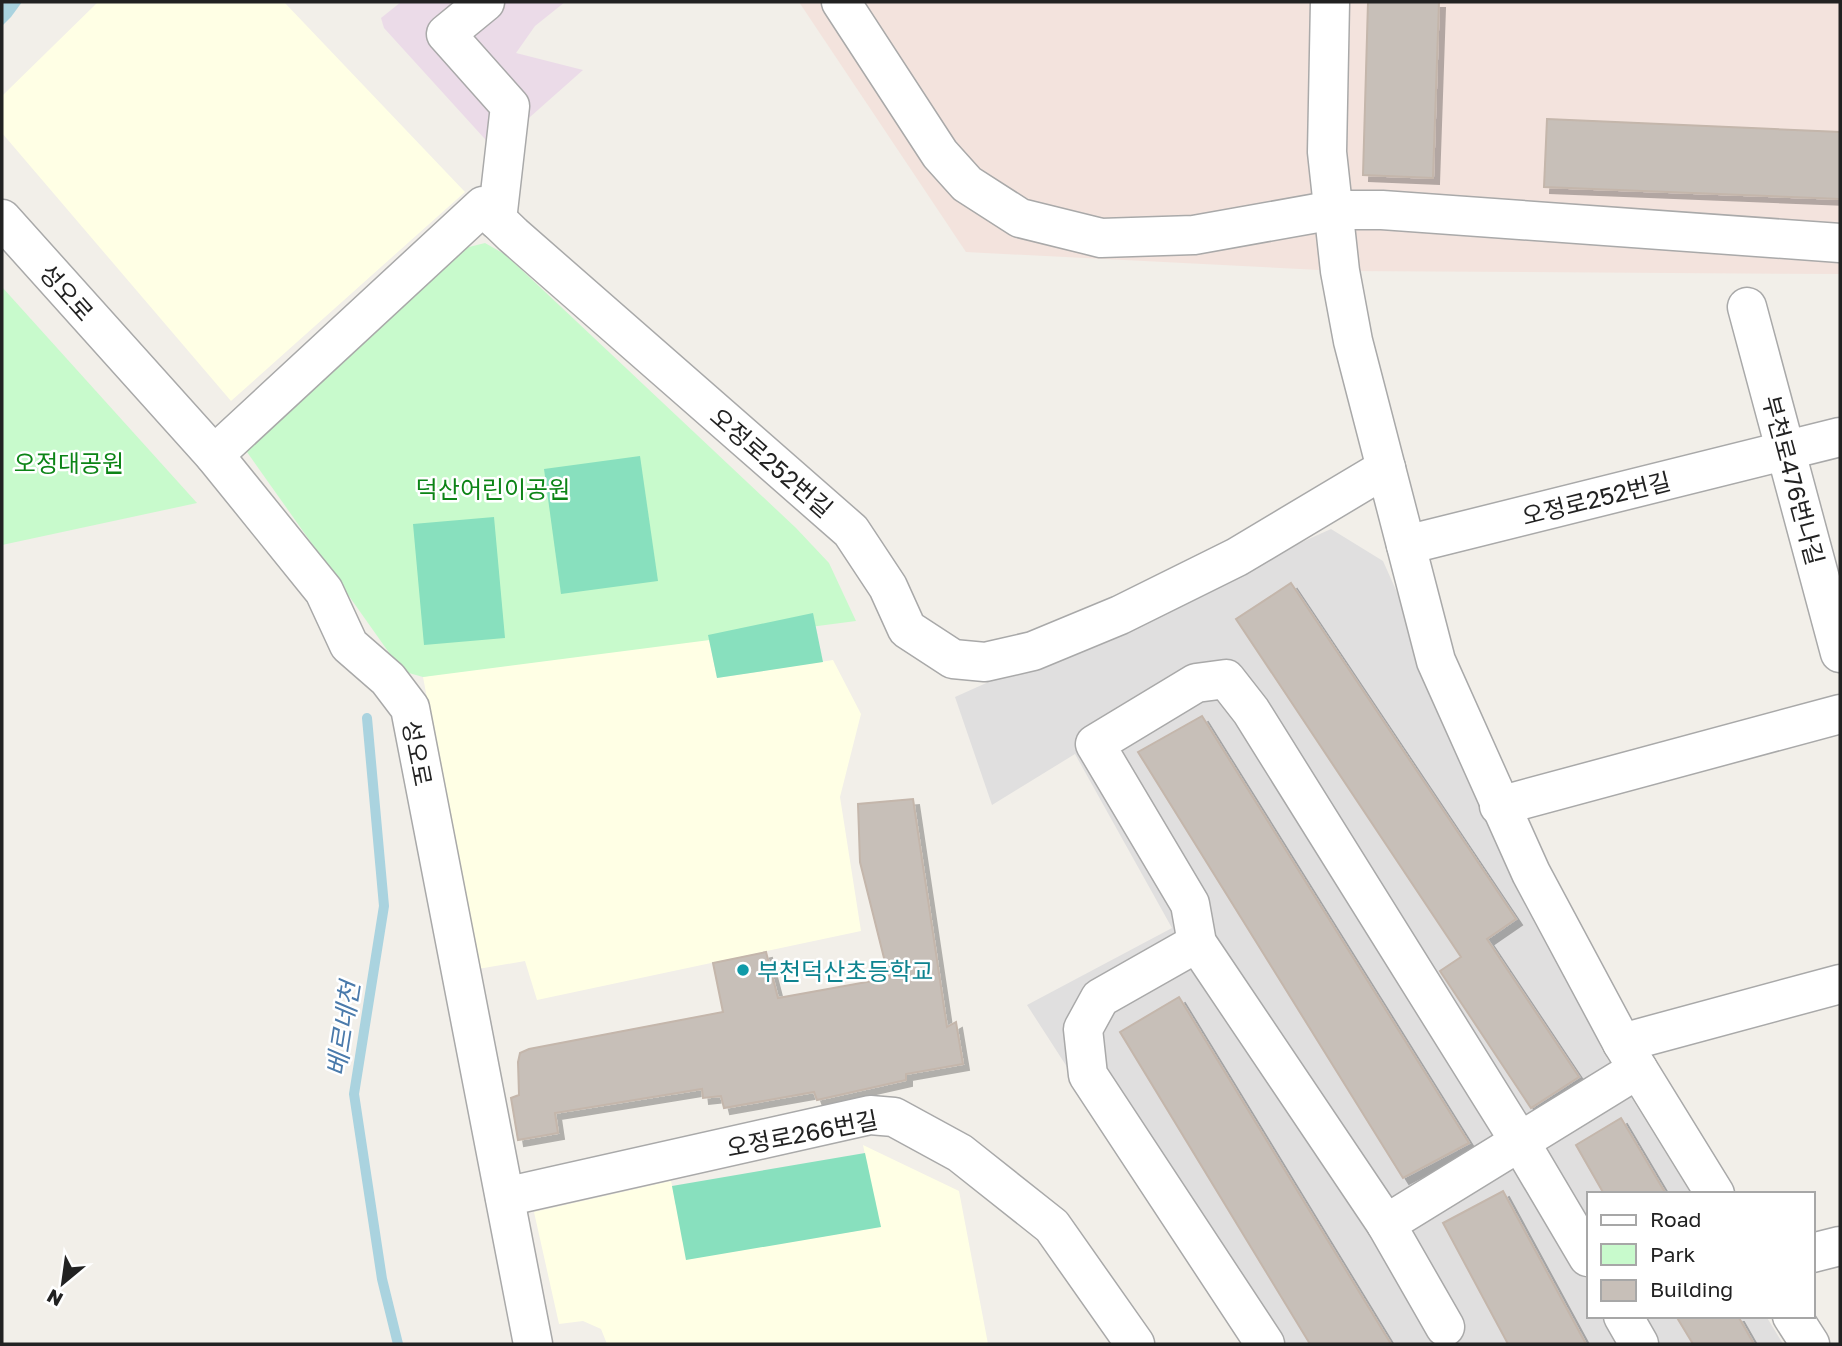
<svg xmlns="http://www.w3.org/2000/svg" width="1842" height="1346" font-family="'Golos Text','Noto Sans KR',sans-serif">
  <defs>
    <filter id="shadow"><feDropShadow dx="6" dy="6" stdDeviation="0" flood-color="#0004"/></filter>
  </defs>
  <rect width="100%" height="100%" fill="#f2efe9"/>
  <polygon fill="#e0dfdf" points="1331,529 1383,561 1602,1050 1691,1194 1588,1194 1588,1316 1766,1316 1783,1344 1246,1344 1027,1005 1172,928 1075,754 992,805 955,697"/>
  <polygon fill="#ebdbe8" points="401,2 565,2 535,26 516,53 583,70 494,149 384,28 381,18"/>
  <g fill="#ffffe5">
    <polygon points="98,2 284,2 465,192 231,401 2,133 2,96"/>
    <polygon points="707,628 717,678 833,660 861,714 840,797 861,931 537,1000 525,961 478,969 423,677"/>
    <polygon points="863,1145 959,1191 988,1344 607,1344 601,1329 583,1321 559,1324 534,1212 671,1181 687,1259 880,1227"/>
  </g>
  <polygon fill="#f3e3dd" points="799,2 1840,2 1840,274 1340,271 966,252"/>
  <g fill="#c8facc">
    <polygon points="485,243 506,255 796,528 829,563 856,621 423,677 402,671 242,445 465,248"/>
    <polygon points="2,287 197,503 2,545"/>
  </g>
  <g fill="#88e0be">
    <polygon points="640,456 658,581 561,594 544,469"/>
    <polygon points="494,517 505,638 424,645 413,524"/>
    <polygon points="813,613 823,662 717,678 708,635"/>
    <polygon points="865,1153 881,1227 686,1260 672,1186"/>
  </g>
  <polygon fill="#aad3df" points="2,2 22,2 11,17 2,26"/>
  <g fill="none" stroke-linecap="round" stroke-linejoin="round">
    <polyline stroke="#aad3df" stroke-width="10" points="367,718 384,906 354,1094 382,1279 398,1344"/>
  </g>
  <g fill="#c7bfb8" stroke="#c4b6ab" stroke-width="2" filter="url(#shadow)">
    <polygon points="1368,2 1439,2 1433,178 1363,175"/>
    <polygon points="1547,119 1840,132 1840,199 1544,187"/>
    <polygon points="1291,583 1516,919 1487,939 1579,1077 1531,1108 1440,971 1461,957 1236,619"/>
    <polygon points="1202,716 1469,1143 1403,1178 1138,752"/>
    <polygon points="913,799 947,1027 956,1022 963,1064 906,1074 906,1080 817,1100 814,1092 724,1108 721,1096 703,1098 702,1089 555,1113 558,1133 518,1140 511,1098 519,1095 518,1062 520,1053 529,1049 723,1012 713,963 766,952 778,998 889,978 860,862 858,804"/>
    <polygon points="1179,997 1391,1344 1310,1344 1120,1032"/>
    <polygon points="1621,1118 1666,1194 1604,1194 1576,1145"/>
    <polygon points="1503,1191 1586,1344 1508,1344 1443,1223"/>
    <polygon points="1676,1316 1738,1316 1754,1344 1693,1344"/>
  </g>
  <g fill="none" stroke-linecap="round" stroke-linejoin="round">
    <g stroke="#a9a9a9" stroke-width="41">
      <g id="minor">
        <polyline points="485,2 446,34 510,106 497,220"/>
        <polyline points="841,2 940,154 967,184 1020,218 1101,238 1194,235 1334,210 1382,210 1840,243"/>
        <polyline points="1330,2 1327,152 1340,271 1353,341 1436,661 1531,873 1622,1043 1715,1194"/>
        <polyline points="2,219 214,455 324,591 349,645 388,679 410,708 533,1344"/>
        <polyline points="1747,307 1840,653"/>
        <polyline points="214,455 483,206 513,235 851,531 888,587 907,629 953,659 985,662 1033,651 1120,615 1237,557 1386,468"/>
        <polyline points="1406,545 1840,437"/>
        <polyline points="1499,806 1840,714"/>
        <polyline points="1197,943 1100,998 1083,1029 1088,1075 1265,1344"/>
        <polyline points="1622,1043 1840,984"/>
        <polyline points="505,1197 870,1115 894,1117 960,1153 1052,1226 1135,1344"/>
        <polyline points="1386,1224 1197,943 1190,904 1095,744 1196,683 1226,679 1251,711 1520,1142 1588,1257"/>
        <polyline points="1812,1253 1840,1246"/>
        <polyline points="1623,1316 1639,1344"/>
        <polyline points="1792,1316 1810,1344"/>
        <polyline points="1445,1327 1386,1224 1638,1069"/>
      </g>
    </g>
    <use href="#minor" stroke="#fff" stroke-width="38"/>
  </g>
  <circle fill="#0f9aa8" stroke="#fff" stroke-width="2.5" cx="743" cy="970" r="7"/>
  <g text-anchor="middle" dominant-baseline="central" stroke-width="5" stroke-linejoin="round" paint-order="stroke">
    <g font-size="24" fill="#222" stroke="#fff">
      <text transform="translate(67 292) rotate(48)">성오로</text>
      <text transform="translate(772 462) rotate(41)">오정로252번길</text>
      <text transform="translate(1794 480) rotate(75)">부천로476번나길</text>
      <text transform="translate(1596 498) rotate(-14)">오정로252번길</text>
      <text transform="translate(418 753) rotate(79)">성오로</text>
      <text transform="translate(802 1133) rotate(-11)">오정로266번길</text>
    </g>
    <g font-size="24" fill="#0c8416" stroke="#fff">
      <text x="69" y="462">오정대공원</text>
      <text x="493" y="488">덕산어린이공원</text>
    </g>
    <g font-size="24" fill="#0d838f" stroke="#fff" text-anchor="start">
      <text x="757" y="970">부천덕산초등학교</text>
    </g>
    <g font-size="26" font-style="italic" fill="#4a7aab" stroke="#fff">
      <text transform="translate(343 1029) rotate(-81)">베르네천</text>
    </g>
  </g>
  <rect width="1842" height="1346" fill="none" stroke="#222222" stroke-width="7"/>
  <rect x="1587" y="1192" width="228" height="126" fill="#ffffff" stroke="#a7a7a7" stroke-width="2"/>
  <rect x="1601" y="1215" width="35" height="10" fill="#ffffff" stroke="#a7a7a7" stroke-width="2"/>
  <text x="1650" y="1227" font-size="21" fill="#222222">Road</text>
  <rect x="1601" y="1244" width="35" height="21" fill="#c8facc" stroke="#a7a7a7" stroke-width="2"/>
  <text x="1650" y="1262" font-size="21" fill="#222222">Park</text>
  <rect x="1601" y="1280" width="35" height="21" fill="#c7bfb8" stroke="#a7a7a7" stroke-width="2"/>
  <text x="1650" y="1297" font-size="21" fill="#222222">Building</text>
  <g transform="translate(63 1283) rotate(209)" stroke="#ffffff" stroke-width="5" paint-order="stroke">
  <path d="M0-5L12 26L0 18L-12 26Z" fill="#222222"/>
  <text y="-10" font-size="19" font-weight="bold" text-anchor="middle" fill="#222222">N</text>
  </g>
</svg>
